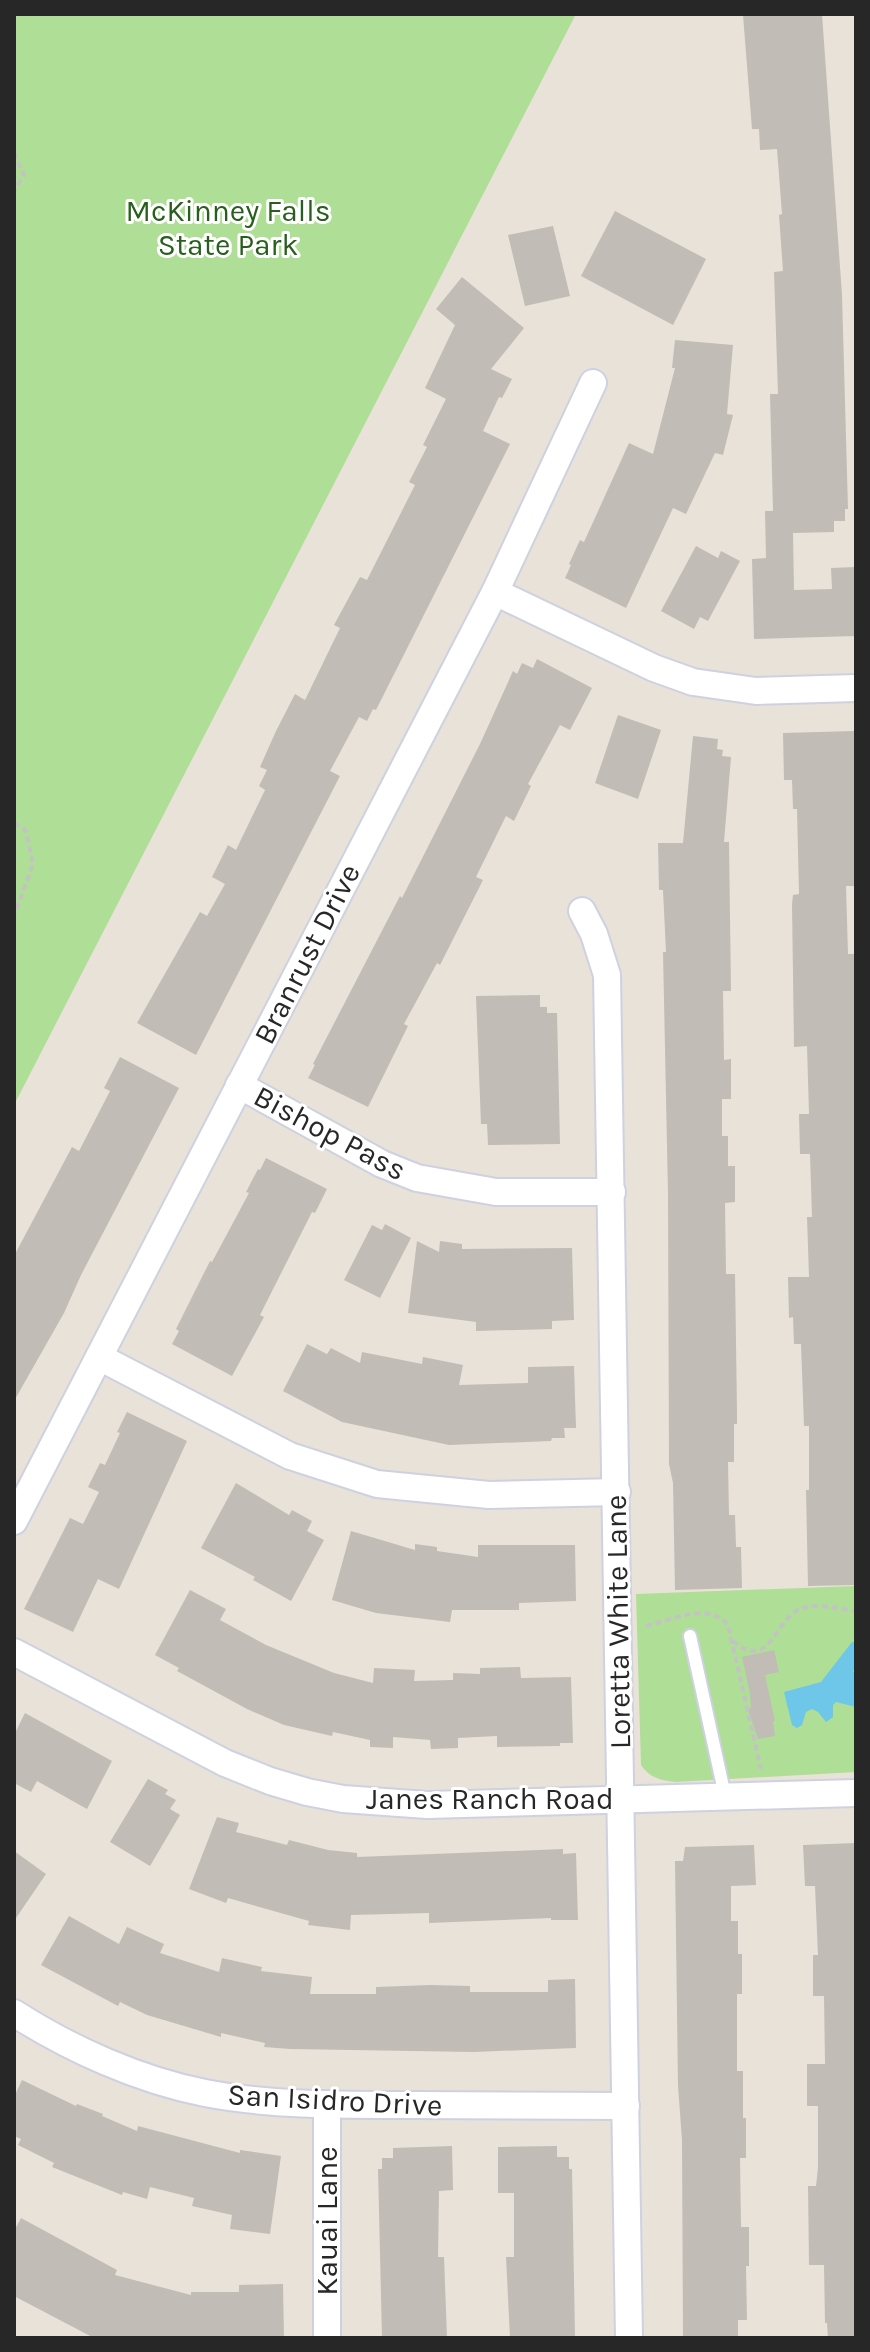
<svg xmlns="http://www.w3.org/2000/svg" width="870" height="2352" font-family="Karla,sans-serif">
  <rect width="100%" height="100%" fill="#e9e2d9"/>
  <g fill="#afde96">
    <polygon points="14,14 576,14 14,1105"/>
    <path d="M 856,1586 L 856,1772 L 675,1782 C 660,1780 650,1778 641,1765 L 636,1594 Z"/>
  </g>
  <polygon fill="#6ec7e8" points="852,1642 856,1642 856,1667 853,1671 856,1678 856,1707 836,1702 833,1705 833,1717 826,1722 818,1712 812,1709 806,1712 802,1725 797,1728 792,1725 784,1692 821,1682"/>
  <g fill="#c1bcb5">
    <polygon points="822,14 842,295 848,509 845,509 845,521 834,521 834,532 793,533 794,590 832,589 831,568 856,567 856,636 754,639 752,559 766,558 765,511 773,511 770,394 778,394 774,272 783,271 779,215 782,214 777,149 760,150 759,129 752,129 743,15"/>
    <polygon points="615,211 706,259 673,325 581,276"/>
    <polygon points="553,226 570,296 525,306 508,235"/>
    <polygon points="462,277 524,328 491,369 512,379 502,398 499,397 483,431 510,444 376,710 373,709 367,721 359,717 330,771 340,776 196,1055 137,1023 200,912 207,916 225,884 212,877 228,845 236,850 265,790 259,786 267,770 260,767 276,731 295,694 305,700 340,628 334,625 360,577 367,580 415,485 409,482 427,447 423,445 446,399 425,388 455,325 436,309"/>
    <polygon points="675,340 733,345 727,414 733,415 723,455 715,453 686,514 673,508 626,608 565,578 571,565 569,564 580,540 584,542 629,443 653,454 675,368 672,368"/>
    <polygon points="696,546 718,558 721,551 740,561 708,621 700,617 694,629 661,611"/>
    <polygon points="537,659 592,688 570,730 560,725 528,784 531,786 514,821 506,816 476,877 483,880 440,965 437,963 404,1024 408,1026 368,1107 308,1078 315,1065 313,1064 400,896 402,898 480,744 513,671 517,674 522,663 533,668"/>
    <polygon points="618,715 661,730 638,799 595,783"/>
    <polygon points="854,731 856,886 846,886 848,954 856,954 856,1585 808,1586 806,1490 809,1490 809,1426 804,1426 801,1344 794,1344 793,1317 789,1318 788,1277 809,1277 807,1217 812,1217 810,1154 800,1154 799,1114 809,1114 807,1046 794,1047 792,904 793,895 799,894 797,809 793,809 792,780 784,780 783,733"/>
    <polygon points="693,736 718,739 717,749 723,750 722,756 731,757 724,842 729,842 731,991 723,991 724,1060 731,1059 731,1099 722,1099 722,1136 728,1136 728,1166 735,1166 735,1202 725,1203 726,1274 735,1274 737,1411 737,1424 734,1424 734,1462 728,1462 729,1515 735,1515 736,1547 741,1547 742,1588 675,1590 673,1483 669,1464 668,1194 663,952 666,952 663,890 659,890 658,843 683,843"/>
    <polygon points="540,995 540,1007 547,1007 547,1013 557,1013 560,1144 488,1145 487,1124 481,1124 476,996"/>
    <polygon points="120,1057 179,1088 81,1275 64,1313 14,1401 14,1256 72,1147 79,1151 110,1091 104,1088"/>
    <polygon points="266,1158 327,1189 315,1213 312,1212 260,1315 264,1317 232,1376 172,1344 179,1331 176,1329 210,1261 212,1262 249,1193 246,1192 258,1169 260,1170"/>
    <polygon points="385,1224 411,1238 380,1298 344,1280 372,1225 382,1230"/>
    <polygon points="417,1241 439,1252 440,1241 462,1244 462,1249 572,1248 574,1320 552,1321 552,1329 476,1331 476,1322 408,1313"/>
    <polygon points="307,1344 327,1354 331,1348 360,1363 362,1352 422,1364 423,1357 463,1365 459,1385 528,1383 528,1367 574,1366 576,1428 564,1428 565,1438 552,1438 551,1441 449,1445 342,1422 283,1391"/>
    <polygon points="127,1412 187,1441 119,1589 98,1579 73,1632 24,1609 70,1518 83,1524 99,1492 88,1487 100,1463 105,1465 120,1433 117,1432"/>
    <polygon points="236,1483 289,1515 292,1510 312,1521 307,1531 324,1540 291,1601 253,1580 255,1577 201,1548"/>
    <polygon points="351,1531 415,1550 415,1544 437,1547 437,1551 478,1557 478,1545 575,1545 576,1601 519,1603 519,1610 452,1610 450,1622 376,1613 332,1600"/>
    <polygon points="190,1590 226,1609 220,1620 266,1645 334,1673 373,1683 374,1668 415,1670 414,1681 453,1680 453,1673 480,1674 480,1668 520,1667 521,1678 571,1677 573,1743 560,1743 560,1746 497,1747 497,1736 458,1738 458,1748 431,1749 430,1740 393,1737 393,1748 370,1747 370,1740 333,1732 332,1736 284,1725 247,1709 177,1671 179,1668 155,1655"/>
    <polygon points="774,1650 779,1672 765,1675 775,1721 773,1722 775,1736 758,1739 748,1709 751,1708 750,1694 742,1657"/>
    <polygon points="25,1713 112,1761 87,1809 37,1781 31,1792 14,1783 14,1735"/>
    <polygon points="148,1779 168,1790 165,1794 176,1800 170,1809 180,1815 150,1866 110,1842"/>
    <polygon points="217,1817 239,1823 236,1832 287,1845 289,1840 328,1850 357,1853 357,1857 563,1849 563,1854 576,1853 578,1920 551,1920 551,1918 429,1923 429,1913 351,1915 350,1930 308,1925 309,1921 228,1898 226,1903 189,1889"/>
    <polygon points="856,1843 856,2338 828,2338 827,2323 825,2323 824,2265 809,2265 808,2186 816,2186 818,2168 818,2106 807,2106 807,2064 825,2064 824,1996 813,1996 813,1955 818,1955 815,1886 805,1886 803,1845"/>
    <polygon points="754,1845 756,1885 731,1886 731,1921 738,1921 738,1954 742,1954 742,1994 737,1994 737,2071 743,2071 743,2118 746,2118 746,2158 740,2158 741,2227 749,2227 749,2266 746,2266 747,2320 738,2320 738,2338 683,2338 682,2140 678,2086 675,1861 683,1861 685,1847"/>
    <polygon points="14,1851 46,1874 14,1921"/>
    <polygon points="69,1916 119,1944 127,1927 164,1944 160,1953 219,1972 222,1958 262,1967 261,1971 312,1977 310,1994 376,1994 376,1987 430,1985 470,1986 470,1992 548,1992 548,1980 575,1979 576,2048 474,2052 290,2049 264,2047 265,2043 221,2033 221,2037 147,2015 120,2002 118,2006 41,1965"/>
    <polygon points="22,2080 76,2106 77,2104 103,2114 102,2116 137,2131 138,2126 240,2153 240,2150 281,2156 270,2234 230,2229 232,2215 192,2206 194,2198 150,2187 147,2199 123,2192 122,2195 52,2167 54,2163 18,2145 21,2139 14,2136 14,2097"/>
    <polygon points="452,2146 453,2190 439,2191 438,2257 444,2257 447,2338 382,2338 378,2169 382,2169 382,2158 393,2158 393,2148"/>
    <polygon points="557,2146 557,2157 569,2157 569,2169 572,2169 575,2338 510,2338 506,2257 514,2257 514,2193 498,2193 498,2147"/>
    <polygon points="21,2218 117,2270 115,2275 191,2295 191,2292 239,2292 239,2285 283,2284 284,2338 94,2338 14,2296 14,2231"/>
  </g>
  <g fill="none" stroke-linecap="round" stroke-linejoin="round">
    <g stroke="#ced1e0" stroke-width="16">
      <polyline id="service" points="690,1636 725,1796"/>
    </g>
    <g stroke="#ced1e0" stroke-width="30">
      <g id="minor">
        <polyline points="495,592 654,668 693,682 756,691 856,688"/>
        <polyline points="582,911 594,934 607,975 629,2338"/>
        <polyline points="239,1085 382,1164 417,1178 496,1192 612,1192"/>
        <polyline points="99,1357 290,1456 377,1484 489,1495 617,1492"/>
        <polyline points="14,1521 495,592 593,383"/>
        <polyline points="14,1652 225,1763 270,1781 307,1792 343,1799 427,1805 856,1793"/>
        <path d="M 14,2013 C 70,2049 139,2080 205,2093 C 273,2106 343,2105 412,2105 C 483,2105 554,2106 626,2106"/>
        <polyline points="327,2104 327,2338"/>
      </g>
    </g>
    <g stroke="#c3c3c3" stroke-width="4" stroke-dasharray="6 4" stroke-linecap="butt">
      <polyline points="14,153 24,175 14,191"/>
      <polyline points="14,823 26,831 33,864 14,916"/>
      <path d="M 646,1626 C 671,1620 710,1601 728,1625 L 761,1769"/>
      <path d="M 733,1641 C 770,1673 774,1620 800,1609 C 817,1602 838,1609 856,1611"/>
    </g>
    <use href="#service" stroke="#fff" stroke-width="12"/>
    <use href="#minor" stroke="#fff" stroke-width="26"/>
  </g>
  <g text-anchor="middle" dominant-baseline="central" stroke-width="6" stroke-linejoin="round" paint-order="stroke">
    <g font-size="30" fill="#295f1c" stroke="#fff">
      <text x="228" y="211">McKinney Falls<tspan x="228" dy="34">State Park</tspan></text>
    </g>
    <g font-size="30" fill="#272727" stroke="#fff">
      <text transform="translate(307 954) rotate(-63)">Branrust Drive</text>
      <text transform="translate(330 1133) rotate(28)">Bishop Pass</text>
      <text transform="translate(618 1622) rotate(-91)">Loretta White Lane</text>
      <text x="490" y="1799">Janes Ranch Road</text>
      <text transform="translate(335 2100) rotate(3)">San Isidro Drive</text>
      <text transform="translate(327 2221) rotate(-90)">Kauai Lane</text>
    </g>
  </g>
  <rect width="870" height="2352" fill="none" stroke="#272727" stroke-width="32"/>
</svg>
